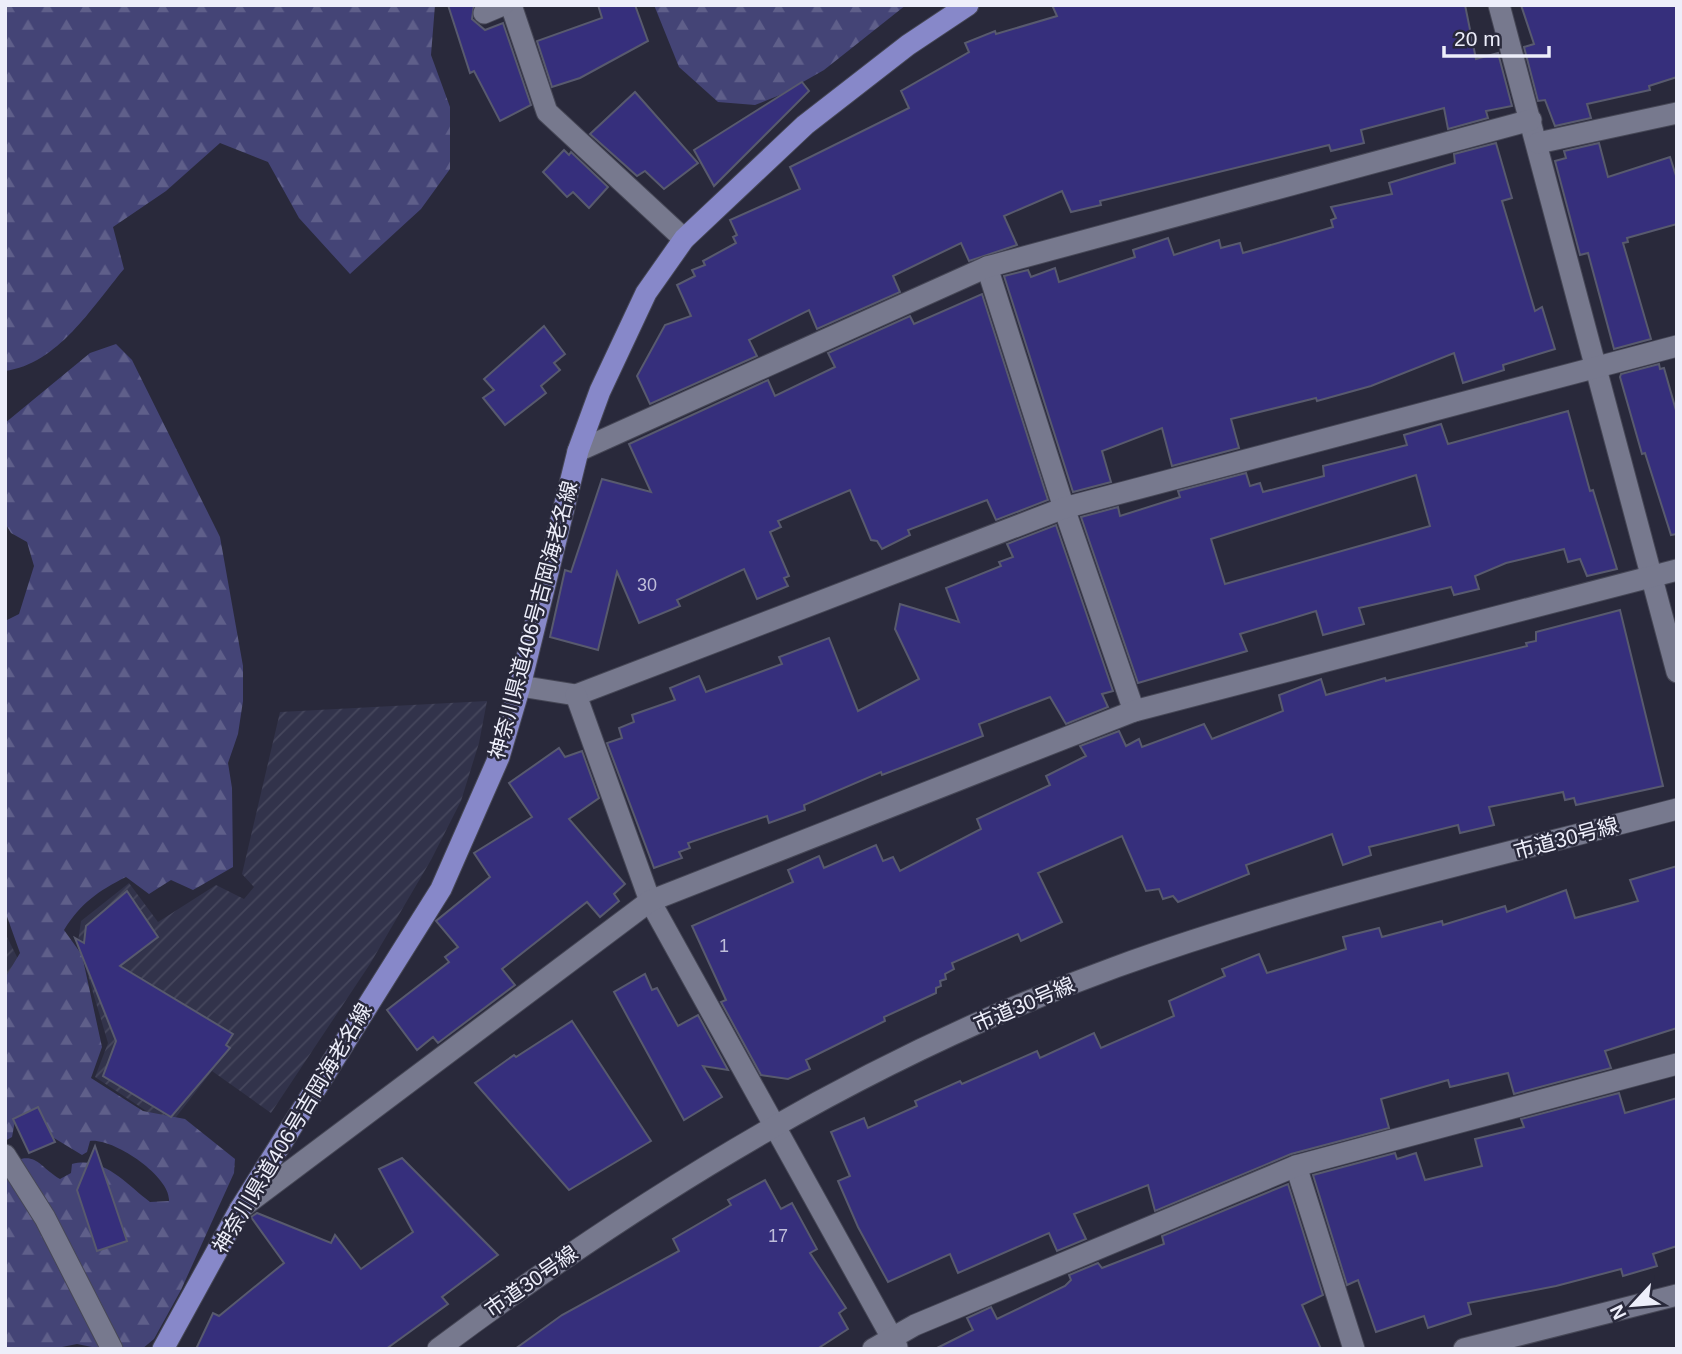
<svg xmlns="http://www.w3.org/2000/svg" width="1682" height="1354" font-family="Helvetica,'Noto Sans JP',sans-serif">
  <defs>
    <pattern id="industrial-furrows" width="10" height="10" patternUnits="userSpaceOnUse" patternTransform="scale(1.75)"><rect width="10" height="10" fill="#32334b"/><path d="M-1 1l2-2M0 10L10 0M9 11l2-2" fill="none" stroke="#46475d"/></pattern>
    <pattern id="forest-firs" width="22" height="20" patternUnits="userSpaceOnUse" patternTransform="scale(1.75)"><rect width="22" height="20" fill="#444476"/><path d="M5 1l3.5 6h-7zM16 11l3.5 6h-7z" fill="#5f5f8a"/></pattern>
  </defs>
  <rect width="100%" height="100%" fill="#29293b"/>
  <g fill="url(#industrial-furrows)">
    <polygon points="487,701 479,743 461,801 431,860 370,964 271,1113 212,1071 169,1126 95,1077 108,1043 78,942 81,921 129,883 158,922 216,885 244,899 254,887 242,874 280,712"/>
    <polygon points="5,933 26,975 5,1035"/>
  </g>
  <g fill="url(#forest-firs)">
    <path d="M 5,5 L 435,5 L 431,55 L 450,107 L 450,169 L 421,209 L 350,274 L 299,218 L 268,162 L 220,143 L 166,191 L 113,227 L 124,269 C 92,307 58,364 5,371 Z"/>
    <polygon points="654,5 906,5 824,70 780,95 755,105 718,102 679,67"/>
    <path d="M 116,344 L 132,360 L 220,537 L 243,666 L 243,701 L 238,734 L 228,763 L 232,788 L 233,867 L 193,890 L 171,880 L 149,894 L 126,877 C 98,891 81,903 64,930 L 82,955 L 102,1047 L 91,1078 L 143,1111 L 185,1119 L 235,1159 L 234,1173 L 181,1290 L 154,1339 L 142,1349 L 102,1349 L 77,1344 L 52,1349 L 5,1349 L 5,1165 C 36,1149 36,1164 60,1179 L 71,1173 L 72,1164 C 104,1156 126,1184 150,1202 L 169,1201 C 171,1177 114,1138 90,1141 L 87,1152 L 82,1155 L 54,1138 L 15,1121 L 12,1137 L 5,1141 L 5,978 L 20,953 L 5,911 L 5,621 L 19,614 L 34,566 L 27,542 L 11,533 L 5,523 L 5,423 L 90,353 Z"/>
  </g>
  <g fill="#362f7c" stroke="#585a6e" stroke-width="2" fill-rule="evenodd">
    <polygon points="448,5 474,5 472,19 485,30 503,23 531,105 500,121 474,71 470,73"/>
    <polygon points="598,5 635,5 648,41 580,78 552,87 537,41 602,18"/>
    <polygon points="1052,5 1465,5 1476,59 1498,53 1512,106 1486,111 1488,118 1448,129 1444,108 1361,130 1364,143 1331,151 1329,145 1100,201 1101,205 1071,212 1062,191 1004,216 1017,245 969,261 961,243 893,276 900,292 817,329 809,310 749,340 757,356 650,404 637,376 665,325 691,316 677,285 695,276 692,270 705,265 703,261 736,243 733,237 737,235 730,220 800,189 790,167 909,108 901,91 969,52 965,43 995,31 996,34 1057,16"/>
    <polygon points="1521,5 1677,5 1677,77 1649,86 1650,90 1587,104 1591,118 1555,126 1545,100 1538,101 1524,47 1534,44"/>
    <polygon points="802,82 809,91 714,186 694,150"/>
    <polygon points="635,92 698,163 664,189 645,171 637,176 590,134"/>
    <polygon points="1496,143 1512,198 1502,201 1535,311 1542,307 1555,349 1503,365 1504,370 1463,383 1454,353 1371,386 1317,401 1316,398 1231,419 1239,448 1172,466 1162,428 1102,451 1111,482 1073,492 1004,276 1028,270 1031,277 1055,268 1059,282 1135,257 1133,250 1168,238 1174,255 1219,240 1221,248 1240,243 1243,253 1333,227 1331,220 1336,218 1331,207 1392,194 1389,183 1455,163 1454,154"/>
    <polygon points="1599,143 1608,177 1670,157 1677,179 1677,224 1627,238 1628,242 1623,243 1651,339 1614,349 1588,253 1580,255 1555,161 1566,158 1564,151"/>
    <polygon points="564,150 569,155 571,152 608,187 589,208 573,192 567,197 543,172"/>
    <polygon points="982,294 1048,500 996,520 987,500 908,530 910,535 882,549 877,541 871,540 850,490 778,521 781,527 770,532 789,576 784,578 788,586 757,599 744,569 677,600 680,606 639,623 617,572 598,650 550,637 565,570 571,572 602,479 651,492 629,444 768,380 775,396 835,367 828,353 910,316 914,324"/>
    <polygon points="544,326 565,354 554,363 560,370 541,386 546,393 505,425 483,398 494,390 484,379"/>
    <polygon points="1659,364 1660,369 1664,368 1677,414 1677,534 1671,535 1645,453 1642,454 1620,377 1621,374"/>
    <path d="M 1568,411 L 1590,491 L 1593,490 L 1617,569 L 1587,576 L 1580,559 L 1568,562 L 1564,549 L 1506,563 L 1475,576 L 1479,589 L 1454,595 L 1451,587 L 1359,608 L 1364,624 L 1323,635 L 1316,611 L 1240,634 L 1247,651 L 1138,683 L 1081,517 L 1118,507 L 1120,516 L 1180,497 L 1178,491 L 1246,473 L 1250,486 L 1260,483 L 1263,492 L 1324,476 L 1323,466 L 1407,445 L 1404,435 L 1441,424 L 1448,444 ZM 1416,475 L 1430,526 L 1225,584 L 1211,539 Z"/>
    <polygon points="1056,525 1113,691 1102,694 1108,707 1066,724 1050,697 979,724 983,736 882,775 881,772 804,805 805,810 769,823 767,816 688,843 690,848 679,852 682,858 654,868 607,743 622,738 619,728 634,722 632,715 675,700 670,688 699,676 706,692 782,664 779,657 829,638 858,711 919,679 895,629 900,604 959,622 946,588 1001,566 999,562 1013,557 1007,544"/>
    <polygon points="1620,610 1663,786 1576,805 1574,798 1565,800 1563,792 1489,807 1494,825 1460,833 1458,825 1369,847 1371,855 1343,865 1332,834 1246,865 1249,874 1178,902 1173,896 1163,899 1159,889 1146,891 1122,836 1038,873 1062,922 1021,941 1018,934 952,963 954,969 945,974 946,979 940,981 941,986 936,988 936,993 884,1017 885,1021 806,1060 810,1069 788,1079 761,1075 721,1002 726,1000 692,926 793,882 788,870 819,856 824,868 876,845 883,861 893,857 900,871 981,829 977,819 1050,785 1046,776 1086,756 1080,746 1119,731 1126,746 1139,739 1142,747 1204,724 1212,739 1283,711 1279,695 1321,679 1326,695 1385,678 1386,681 1527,646 1526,643 1536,641 1536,632"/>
    <polygon points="559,748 565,757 582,751 599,798 569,819 625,884 614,894 619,901 600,917 587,902 502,969 515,985 438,1043 433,1037 417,1050 387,1010 449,962 445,957 458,947 436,921 490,877 474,853 532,817 509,783"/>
    <polygon points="1677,866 1677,1028 1605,1051 1611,1068 1514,1094 1508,1073 1450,1087 1448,1080 1381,1099 1389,1128 1291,1154 1155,1211 1148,1185 1074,1214 1086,1239 1057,1251 1049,1233 958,1273 950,1254 888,1282 858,1227 838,1181 850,1176 831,1132 864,1118 868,1128 917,1106 915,1101 960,1081 962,1084 1037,1051 1040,1058 1094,1033 1101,1048 1174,1016 1169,1001 1225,976 1222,969 1259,954 1267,973 1346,949 1343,937 1379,928 1382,937 1442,921 1443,925 1505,906 1507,912 1566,890 1575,918 1638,901 1630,880"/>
    <polygon points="127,891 158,937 120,966 233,1034 226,1045 230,1048 171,1117 103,1076 116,1041 75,938 84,943 86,926"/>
    <polygon points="645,974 652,990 657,988 678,1026 698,1015 728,1070 703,1066 722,1097 684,1120 614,992"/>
    <polygon points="572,1021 651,1141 569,1190 475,1083 514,1055 516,1057"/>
    <polygon points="1619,1093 1625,1113 1677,1098 1677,1246 1653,1254 1657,1266 1623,1276 1621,1269 1556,1286 1468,1303 1471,1314 1428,1328 1424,1316 1376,1332 1358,1280 1347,1285 1313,1175 1395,1153 1397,1159 1416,1153 1425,1180 1482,1166 1475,1139 1524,1127 1521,1119"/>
    <polygon points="38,1107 55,1142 29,1153 13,1119"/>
    <polygon points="95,1146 127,1241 97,1251 77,1190"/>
    <polygon points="402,1158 498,1255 442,1297 448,1304 386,1349 196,1349 213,1313 219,1316 284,1263 251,1217 257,1213 331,1243 335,1235 361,1269 413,1232 379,1169"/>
    <polygon points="765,1180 781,1209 792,1203 817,1249 810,1253 846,1308 839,1313 848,1329 817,1349 515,1349 562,1315 679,1251 673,1239 731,1205 728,1200"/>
    <polygon points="1288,1184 1323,1295 1302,1305 1321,1349 935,1349 973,1330 967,1318 991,1307 997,1319 1065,1286 1071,1280 1069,1275 1098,1263 1102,1268 1164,1244 1162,1236"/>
  </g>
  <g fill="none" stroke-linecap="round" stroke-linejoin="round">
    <g stroke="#464756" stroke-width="23">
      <g id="minor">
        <polyline points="511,5 547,112 684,239"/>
        <polyline points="1499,5 1677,672"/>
        <polyline points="484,13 503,5"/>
        <polyline points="1538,143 1677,113"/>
        <polyline points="987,267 1064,508 1134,711"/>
        <polyline points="578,451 987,267 1531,120"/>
        <polyline points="520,686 576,695 1064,508 1677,346"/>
        <polyline points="576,695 650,901 897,1347"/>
        <polyline points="5,1155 45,1218 112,1349"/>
        <polyline points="1296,1166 1354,1349"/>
        <polyline points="240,1209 650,901 1134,711 1677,570"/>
        <path d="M 438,1349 C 647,1193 870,1056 1116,967 C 1298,901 1490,858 1677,809"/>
        <polyline points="873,1349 915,1325 1296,1166 1677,1064"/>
        <polyline points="1464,1349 1677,1295"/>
      </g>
    </g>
    <g stroke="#464756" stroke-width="23">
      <polyline id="major" points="163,1349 240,1209 441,889 499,757 520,686 578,451 600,391 646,293 684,239 805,125 908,45 968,5"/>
    </g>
    <use href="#minor" stroke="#77798e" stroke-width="21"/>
    <use href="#major" stroke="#8788c9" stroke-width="21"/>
  </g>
  <g text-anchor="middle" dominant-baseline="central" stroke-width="5" stroke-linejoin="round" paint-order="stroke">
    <g font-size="18" fill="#bfbeda">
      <text x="647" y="585">30</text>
      <text x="724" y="946">1</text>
      <text x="778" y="1236">17</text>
    </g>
    <g font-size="21" fill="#edeefa" stroke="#29293b">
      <text transform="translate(533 620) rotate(-75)">神奈川県道406号吉岡海老名線</text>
      <text transform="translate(1566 838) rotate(-15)">市道30号線</text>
      <text transform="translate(1024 1004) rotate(-23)">市道30号線</text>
      <text transform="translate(292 1128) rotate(-59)">神奈川県道406号吉岡海老名線</text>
      <text transform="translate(531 1281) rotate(-35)">市道30号線</text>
    </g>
  </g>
  <rect width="1682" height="1354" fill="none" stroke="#edeefa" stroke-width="14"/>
  <g transform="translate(1633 1305) rotate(244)" stroke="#29293b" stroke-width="5" paint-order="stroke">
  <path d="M0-5L12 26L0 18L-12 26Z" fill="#edeefa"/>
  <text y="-10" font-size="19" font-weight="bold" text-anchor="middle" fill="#edeefa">N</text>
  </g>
  <path d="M1444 46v10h105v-10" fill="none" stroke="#edeefa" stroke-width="3.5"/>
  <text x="1454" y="46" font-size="21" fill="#edeefa" stroke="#29293b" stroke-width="5" paint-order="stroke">20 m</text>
</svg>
